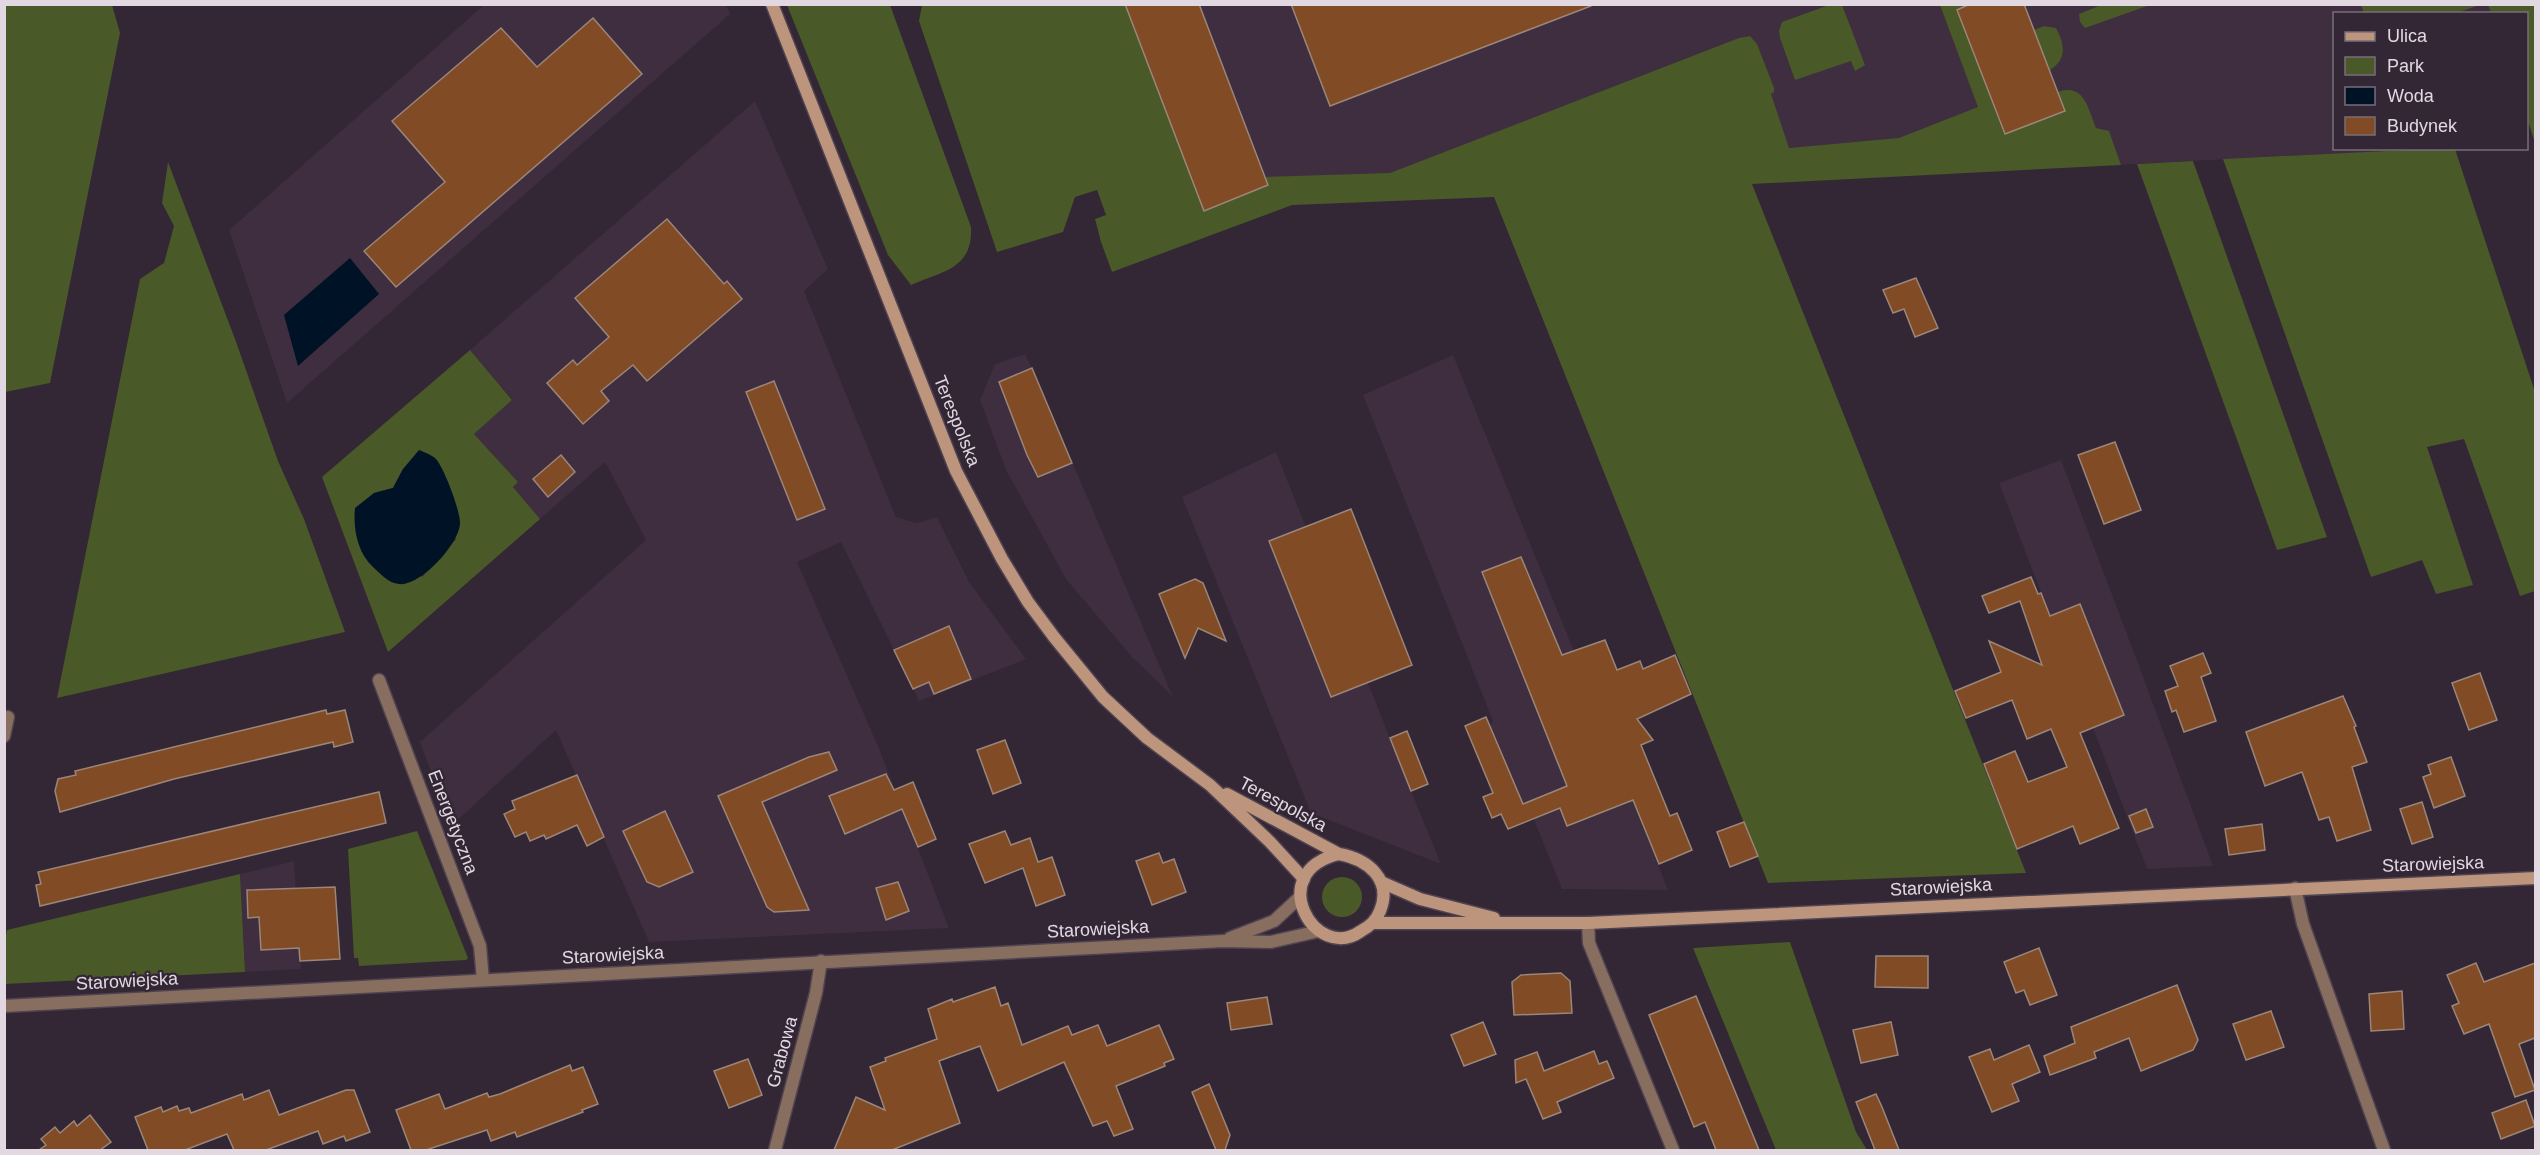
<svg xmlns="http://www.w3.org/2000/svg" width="2540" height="1155" font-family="Helvetica,sans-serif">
  <rect width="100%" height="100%" fill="#332635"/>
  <g fill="#3f2d40">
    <polygon points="2488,4 2491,13 2334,14 2334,148 2426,149 1494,197 1292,205 1178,247 1084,5"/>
    <polygon points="484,5 726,5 730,14 287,403 229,230"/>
    <polygon points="755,101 828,269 804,291 896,517 917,523 937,517 969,582 1026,659 919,701 841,542 797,562 878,746 949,928 649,942 556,730 451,826 420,742 646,540 605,462 540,519 513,487 518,482 474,434 512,399 470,350"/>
    <polygon points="1025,354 1032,368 1173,697 1131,656 1066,579 1006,470 980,400 995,364"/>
    <polygon points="1453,355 1587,683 1668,890 1562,889 1534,820 1530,820 1490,726 1493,721 1363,395"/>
    <polygon points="1276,452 1411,791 1441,864 1311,813 1182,497"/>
    <polygon points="2061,460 2138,663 2213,866 2147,869 1999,483"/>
    <polygon points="294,861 301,969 245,972 240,874"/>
  </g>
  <g fill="#495928" fill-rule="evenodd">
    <polygon points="4,5 112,5 120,33 50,383 5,392"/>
    <path d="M 787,5 L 890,5 L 971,227 C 973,269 943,271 911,285 L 888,255 Z"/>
    <path d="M 922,5 L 1125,5 L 1268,185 L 1265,177 L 1390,173 L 1739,38 L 1750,36 L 1757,44 L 1774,88 L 1774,92 L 1771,94 L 1789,148 L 1899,138 L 1978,107 L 1940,5 L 1970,5 L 1957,10 L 2004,134 L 2065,112 L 2058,92 C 2084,83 2088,108 2096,128 L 2109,131 L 2121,165 L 1752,184 L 2026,873 L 1768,883 L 1494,197 L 1292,205 L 1112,272 L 1101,242 L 1095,219 L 1106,215 L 1097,190 L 1075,197 L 1063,232 L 997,252 L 919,21 Z"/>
    <polygon points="1829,5 1842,5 1865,65 1855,71 1851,61 1795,80 1780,38 1779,31 1782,22"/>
    <polygon points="2101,5 2101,4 2150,5 2085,28 2080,22 2079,14"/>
    <polygon points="2361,5 2480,5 2456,13 2364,13"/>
    <polygon points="2488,5 2535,5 2535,143 2527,118 2526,14 2491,13"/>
    <path d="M 2044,26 L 2056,28 C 2065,45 2067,59 2050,70 L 2034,30 Z"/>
    <polygon points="2426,149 2455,149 2535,392 2535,591 2520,596 2464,439 2427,447 2473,585 2436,594 2422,560 2371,577 2223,159"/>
    <polygon points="2193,161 2327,537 2277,550 2137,164"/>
    <polygon points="168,162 235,339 278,461 304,519 345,632 57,698 140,279 164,263 174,226 162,203"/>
    <path d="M 470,350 L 512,400 L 474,434 L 518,482 L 513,487 L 540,519 L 388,652 L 322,477 ZM 403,469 L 456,539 L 422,577 L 374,493 L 393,488 Z"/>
    <polygon points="417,831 468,958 466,960 359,966 358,958 354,958 348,849"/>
    <polygon points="240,874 245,972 5,984 4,943 7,930"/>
    <circle cx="1342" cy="897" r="20"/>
    <polygon points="1790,942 1856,1132 1867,1150 1776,1150 1693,948"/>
  </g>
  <g fill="#001226">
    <polygon points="350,258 379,294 298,366 284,315"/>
    <path d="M 419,450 C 424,452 432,455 436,459 C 444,468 460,510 460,523 C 460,543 420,587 399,584 C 388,583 381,574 373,567 C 357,552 353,528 355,508 L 374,493 L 393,488 L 403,469 Z"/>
  </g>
  <g fill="#814b26" stroke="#9b8679" stroke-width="1.5">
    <polygon points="1125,4 1199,4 1268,185 1204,211"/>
    <polygon points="1291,4 1591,4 1591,6 1330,106"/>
    <polygon points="1970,4 2024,4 2065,111 2005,134 1957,10"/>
    <polygon points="593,18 642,74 396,287 364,251 445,182 392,121 501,28 537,67"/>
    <polygon points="667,219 724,284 727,281 742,299 647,381 633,365 601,391 609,401 583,424 547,383 573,360 577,365 609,337 575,298"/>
    <polygon points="1916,278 1938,328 1915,337 1904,309 1893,313 1883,290"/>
    <polygon points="1032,368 1072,463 1038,477 1027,455 999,382"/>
    <polygon points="774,381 825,509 797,520 746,392"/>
    <polygon points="2115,442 2141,510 2104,524 2078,455"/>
    <polygon points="561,455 575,472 548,497 533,479"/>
    <polygon points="1351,509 1412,665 1331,697 1269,541"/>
    <polygon points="1521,557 1562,655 1605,640 1617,670 1640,661 1643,669 1675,655 1691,694 1637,719 1653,740 1641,745 1670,816 1677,813 1692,850 1659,864 1633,800 1567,826 1560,808 1508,829 1501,814 1492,818 1483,797 1493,793 1465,726 1486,717 1523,804 1567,786 1482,572"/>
    <polygon points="2031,577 2038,594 2041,593 2050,616 2080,604 2124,715 2080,733 2119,828 2080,844 2073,826 2017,849 1984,764 2015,751 2028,782 2067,767 2051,729 2027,739 2012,700 1966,718 1955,691 2001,672 1989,641 2042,665 2020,601 1989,613 1982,596"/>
    <polygon points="1195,579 1203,583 1226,641 1198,628 1185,658 1159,594"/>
    <polygon points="949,626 971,679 934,694 929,682 913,689 894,650"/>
    <polygon points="2203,653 2211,673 2201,677 2216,721 2184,732 2176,710 2172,712 2165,691 2178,686 2170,666"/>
    <polygon points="2480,673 2497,720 2469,730 2452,683"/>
    <polygon points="2343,696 2356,726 2354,727 2367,762 2352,767 2371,830 2337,841 2329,817 2319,820 2302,772 2265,786 2246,732"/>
    <polygon points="326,710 327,714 345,710 353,742 334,747 333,742 174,779 60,812 55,791 58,779 76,775 75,771"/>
    <polygon points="1407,731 1428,784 1411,791 1390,738"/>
    <polygon points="1005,740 1021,783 993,794 977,750"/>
    <polygon points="829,752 837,770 762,802 809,910 774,912 767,907 718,796 809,757"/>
    <polygon points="2451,757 2465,796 2434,808 2423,777 2431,774 2428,765"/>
    <polygon points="886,774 894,790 913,782 936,839 918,847 902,809 845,834 829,796"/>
    <polygon points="577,775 604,837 587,846 577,825 546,839 544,835 530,841 526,832 515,837 504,814 515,809 512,801"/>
    <polygon points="379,792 386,823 40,906 36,885 41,884 38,872"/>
    <polygon points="2422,802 2433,837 2412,844 2400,809"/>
    <polygon points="2146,809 2153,827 2136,833 2129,816"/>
    <polygon points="665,811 693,872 659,887 647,882 623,831"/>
    <polygon points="1744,822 1758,856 1730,867 1717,832"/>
    <polygon points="2262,824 2265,850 2229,855 2225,829"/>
    <polygon points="1005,831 1011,845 1030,838 1038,862 1052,857 1065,895 1036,906 1023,868 985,883 969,844"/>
    <polygon points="1159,853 1163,863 1174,859 1186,892 1152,905 1136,861"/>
    <polygon points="898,882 909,911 886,920 876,888"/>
    <polygon points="335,887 340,959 300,961 299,948 261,950 259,917 248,918 247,890"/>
    <polygon points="2039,948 2057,995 2030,1005 2024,990 2016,993 2004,962"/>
    <polygon points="1876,956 1928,956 1928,988 1875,987"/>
    <polygon points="2476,963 2484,982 2535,963 2535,1038 2519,1044 2535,1090 2515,1097 2489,1024 2464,1034 2452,1006 2459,1003 2447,975"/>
    <polygon points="1561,973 1570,981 1572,1013 1514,1015 1512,982 1521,975"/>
    <polygon points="2177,985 2198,1040 2193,1050 2141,1071 2129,1038 2094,1052 2096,1058 2050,1075 2044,1056 2075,1043 2071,1027"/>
    <polygon points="995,987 1001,1006 1008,1003 1022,1045 1068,1026 1072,1035 1098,1025 1107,1046 1159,1025 1174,1059 1164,1063 1165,1066 1116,1086 1133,1129 1114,1136 1107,1121 1093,1126 1064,1062 998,1091 980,1046 939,1061 960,1123 892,1150 834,1150 856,1097 885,1110 870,1067 886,1061 885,1058 937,1039 928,1009 952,999 953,1002"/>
    <polygon points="2402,991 2404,1029 2371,1031 2369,994"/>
    <polygon points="1696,996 1759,1150 1716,1150 1705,1122 1694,1127 1649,1015"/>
    <polygon points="1267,997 1272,1024 1231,1030 1227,1003"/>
    <polygon points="2271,1011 2284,1047 2246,1060 2233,1024"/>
    <polygon points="1483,1022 1496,1054 1464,1066 1451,1035"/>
    <polygon points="1891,1022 1898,1055 1861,1063 1853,1030"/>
    <polygon points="2029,1045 2040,1072 2012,1084 2019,1101 1992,1112 1969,1057 1990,1049 1994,1060"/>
    <polygon points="1594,1051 1599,1064 1607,1061 1614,1078 1557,1102 1561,1112 1543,1119 1526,1079 1516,1083 1515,1060 1537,1052 1544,1071"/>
    <polygon points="748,1059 762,1095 729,1108 714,1071"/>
    <polygon points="570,1065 572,1071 583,1067 598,1104 582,1110 583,1112 517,1137 515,1132 491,1141 487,1130 426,1150 411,1150 396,1110 439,1094 445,1109 487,1093 489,1097 500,1094"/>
    <polygon points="1209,1084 1230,1135 1225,1150 1216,1150 1192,1092"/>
    <polygon points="269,1090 279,1115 346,1090 354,1090 370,1132 346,1141 344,1136 323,1144 318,1131 266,1150 234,1150 227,1134 185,1150 148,1150 135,1117 161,1107 163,1112 177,1106 179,1111 189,1108 191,1113 242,1094 244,1100"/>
    <polygon points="1876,1094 1882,1107 1899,1150 1875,1150 1856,1102"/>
    <polygon points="2526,1100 2535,1126 2501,1139 2492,1113"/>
    <polygon points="90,1115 111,1142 100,1150 39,1150 46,1145 41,1139 55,1127 60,1133 74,1121 77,1126"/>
  </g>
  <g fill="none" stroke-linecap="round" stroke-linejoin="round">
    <g stroke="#4f4251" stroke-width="15">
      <g id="street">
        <polyline points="379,680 480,946 483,980"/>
        <polyline points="4,736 8,717"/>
        <polyline points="2295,888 2303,924 2384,1150"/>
        <polyline points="1588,923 1589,943 1673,1150"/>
        <polyline points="1230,938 1274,921 1300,897"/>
        <polyline points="4,1006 1223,941 1271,942 1319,931"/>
        <polyline points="775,1150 816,993 821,961"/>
      </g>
    </g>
    <g stroke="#4f4251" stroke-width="15">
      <g id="secondary">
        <polyline points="772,4 956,471 1002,559 1028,602 1054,637 1103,697 1147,738 1210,785 1270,842 1304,879"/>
        <path d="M 1227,794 L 1339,854 C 1367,859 1393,879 1380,911 C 1376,921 1370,926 1361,931 C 1315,964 1263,872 1339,854"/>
        <polyline points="1381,882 1420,899 1494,918"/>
        <polyline points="1373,923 1588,923 2536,878"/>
      </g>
    </g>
    <use href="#street" stroke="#886e5f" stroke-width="12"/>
    <use href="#secondary" stroke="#bd947c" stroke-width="12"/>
  </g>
  <g text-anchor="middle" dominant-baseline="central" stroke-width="4.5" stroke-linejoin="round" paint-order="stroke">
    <g font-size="18" fill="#e1d8e2" stroke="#332635">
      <text transform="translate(957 421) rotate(68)">Terespolska</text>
      <text transform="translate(1283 804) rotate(28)">Terespolska</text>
      <text transform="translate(453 822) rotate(69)">Energetyczna</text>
      <text transform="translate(2433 864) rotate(-2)">Starowiejska</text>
      <text transform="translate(1941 887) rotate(-3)">Starowiejska</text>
      <text transform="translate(1098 929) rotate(-3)">Starowiejska</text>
      <text transform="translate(613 955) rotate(-3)">Starowiejska</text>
      <text transform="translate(127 981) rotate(-3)">Starowiejska</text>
      <text transform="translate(782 1052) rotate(-75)">Grabowa</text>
    </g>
  </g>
  <rect width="2540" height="1155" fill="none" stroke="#e1d8e2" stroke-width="12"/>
  <rect x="2333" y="12" width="195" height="138" fill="#332635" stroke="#796d7a" stroke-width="1.5"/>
  <rect x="2345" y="32" width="30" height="9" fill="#bd947c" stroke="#796d7a" stroke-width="1.5"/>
  <text x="2387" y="42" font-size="18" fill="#e1d8e2">Ulica</text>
  <rect x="2345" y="57" width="30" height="18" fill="#495928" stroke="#796d7a" stroke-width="1.5"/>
  <text x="2387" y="72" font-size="18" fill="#e1d8e2">Park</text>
  <rect x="2345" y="87" width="30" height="18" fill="#001226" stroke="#796d7a" stroke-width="1.5"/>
  <text x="2387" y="102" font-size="18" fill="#e1d8e2">Woda</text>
  <rect x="2345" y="117" width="30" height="18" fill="#814b26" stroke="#796d7a" stroke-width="1.5"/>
  <text x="2387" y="132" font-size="18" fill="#e1d8e2">Budynek</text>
</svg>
